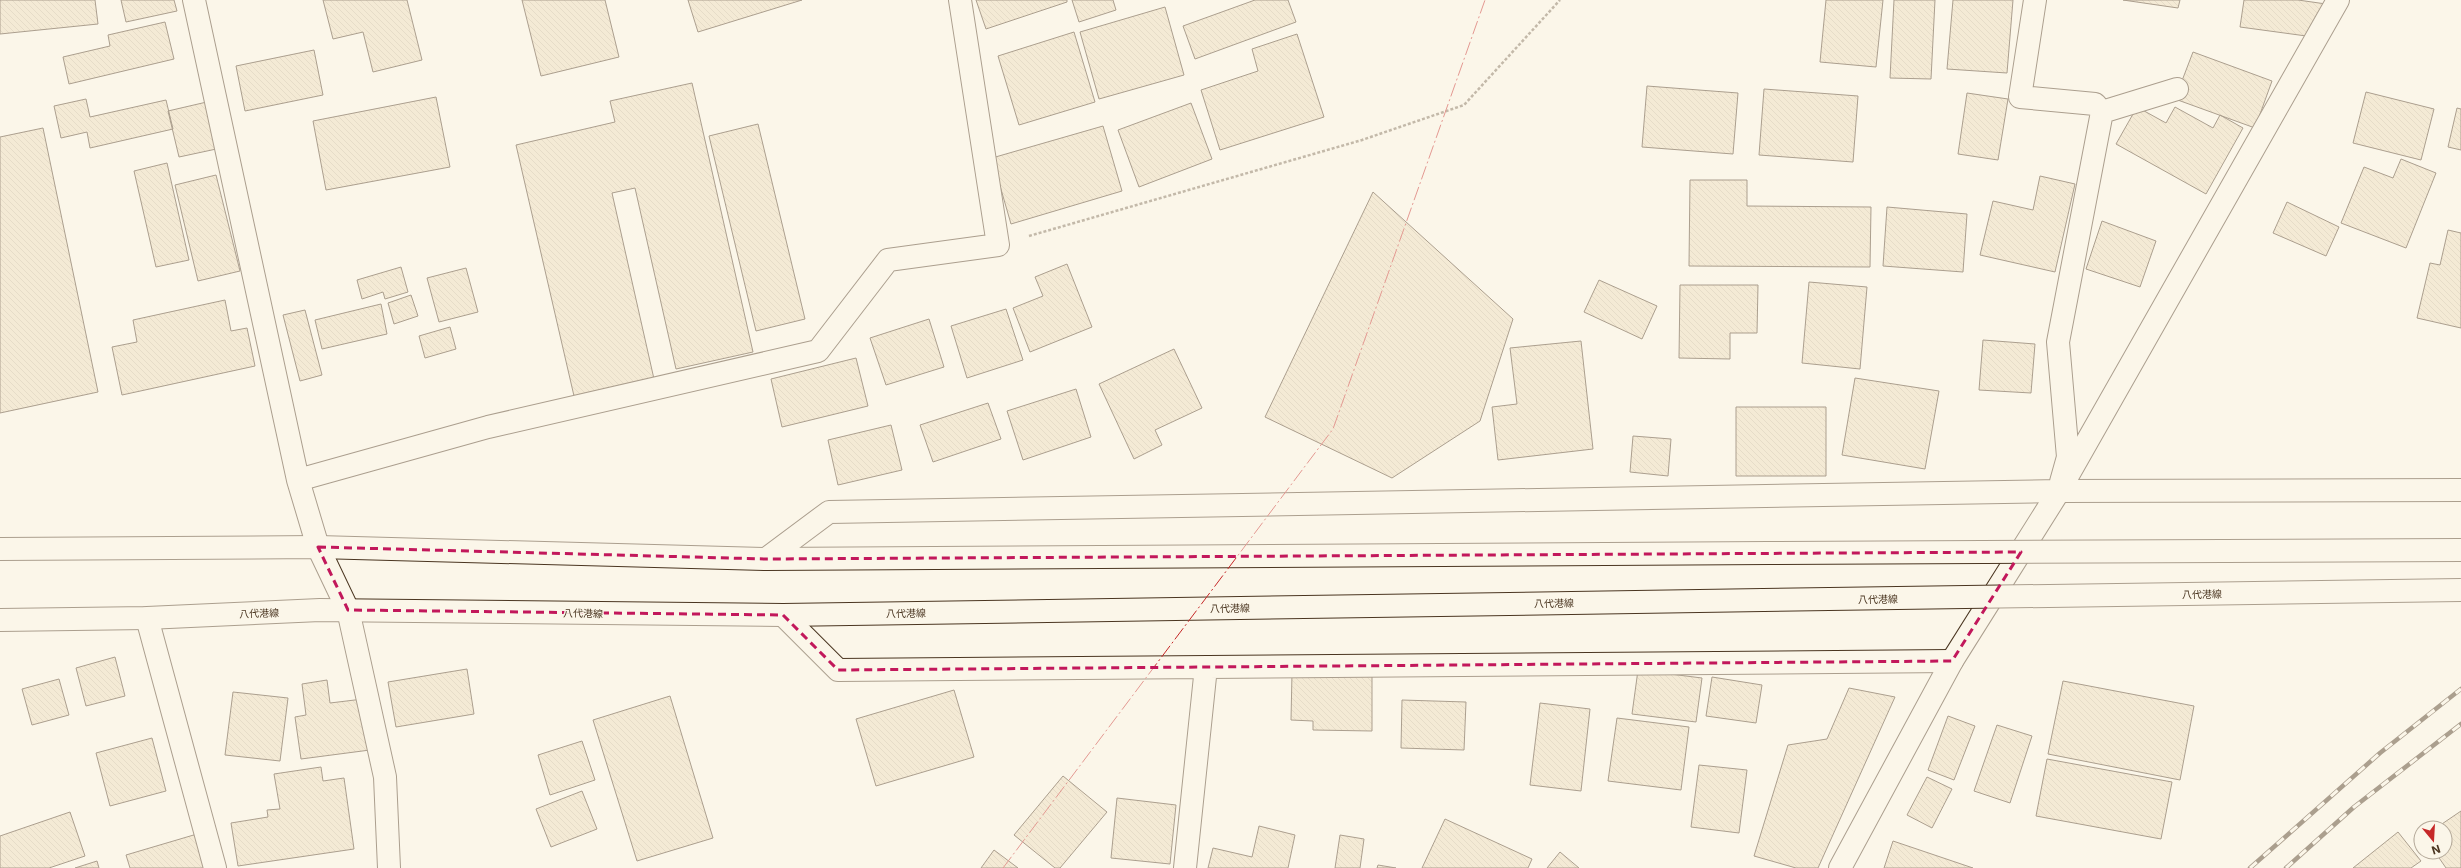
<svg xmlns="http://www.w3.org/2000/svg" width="2461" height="868" font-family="Inter,'Noto Sans JP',sans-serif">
<defs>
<pattern id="building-back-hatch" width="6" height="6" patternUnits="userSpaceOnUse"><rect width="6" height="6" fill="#ecdcbc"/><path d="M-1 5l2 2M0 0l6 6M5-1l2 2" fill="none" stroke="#ccbda1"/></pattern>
</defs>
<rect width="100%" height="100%" fill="#fbf6e9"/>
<path fill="url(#building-back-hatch)" stroke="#4a3520" d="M 0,0 L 95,0 L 98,24 L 0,34 Z
M 121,0 L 174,0 L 177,11 L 126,22 Z
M 323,0 L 407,0 L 422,60 L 373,72 L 363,32 L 333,39 Z
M 522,0 L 605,0 L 619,57 L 541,76 Z
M 688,0 L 802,0 L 698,32 Z
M 976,0 L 1067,0 L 1067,2 L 986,29 Z
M 1072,0 L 1113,0 L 1116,10 L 1079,22 Z
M 1255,0 L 1288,0 L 1296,22 L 1195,59 L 1183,26 Z
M 1826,0 L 1883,0 L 1876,67 L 1820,62 Z
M 1894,0 L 1935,0 L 1931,79 L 1890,78 Z
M 1953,0 L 2013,0 L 2007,73 L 1947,69 Z
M 2123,0 L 2180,0 L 2178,8 Z
M 2244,0 L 2298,0 L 2326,4 L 2321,38 L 2240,27 Z
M 1165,7 L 1184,75 L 1099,99 L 1080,32 Z
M 165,22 L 174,59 L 69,84 L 63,57 L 110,46 L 108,35 Z
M 1074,32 L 1095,102 L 1019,125 L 998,56 Z
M 1297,34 L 1324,117 L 1220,150 L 1201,90 L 1258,71 L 1252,49 Z
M 314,50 L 323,95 L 245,111 L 236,66 Z
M 2193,52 L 2272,81 L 2255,128 L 2175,99 Z
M 692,83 L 753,352 L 676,369 L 635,188 L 612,193 L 654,379 L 574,396 L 516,145 L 615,122 L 610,101 Z
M 1647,86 L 1738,93 L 1733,154 L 1642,147 Z
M 1764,89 L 1858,96 L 1853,162 L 1759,155 Z
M 2366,92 L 2434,109 L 2421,160 L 2353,143 Z
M 1967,93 L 2008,99 L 1998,160 L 1958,154 Z
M 436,97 L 450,167 L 326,190 L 313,121 Z
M 86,99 L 90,117 L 166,100 L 173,129 L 90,148 L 87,132 L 61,138 L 54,106 Z
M 211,101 L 221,148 L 179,157 L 168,111 Z
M 1191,103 L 1212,159 L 1139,187 L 1118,130 Z
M 2137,107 L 2166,123 L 2175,107 L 2213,128 L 2220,115 L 2243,128 L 2206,194 L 2116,144 Z
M 2457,108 L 2461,109 L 2461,150 L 2448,147 Z
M 758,124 L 805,319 L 756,331 L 709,136 Z
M 1103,126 L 1122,191 L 1011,224 L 992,158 Z
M 43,128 L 98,392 L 0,413 L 0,137 Z
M 2401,159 L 2436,173 L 2406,248 L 2341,223 L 2364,167 L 2393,178 Z
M 167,163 L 189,260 L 156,267 L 134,171 Z
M 216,175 L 240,271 L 198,281 L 175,185 Z
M 2040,176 L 2075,184 L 2055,272 L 1980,255 L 1993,201 L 2033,210 Z
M 1690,180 L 1747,180 L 1747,206 L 1871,207 L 1870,267 L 1689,266 Z
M 1373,192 L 1513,319 L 1480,421 L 1392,478 L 1265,417 Z
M 2287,202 L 2339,227 L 2326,256 L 2273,233 Z
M 1887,207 L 1967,214 L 1963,272 L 1883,266 Z
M 2102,221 L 2156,241 L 2140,287 L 2086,269 Z
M 2448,230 L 2461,233 L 2461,328 L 2417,318 L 2430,263 L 2440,265 Z
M 1067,264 L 1092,327 L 1030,352 L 1013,308 L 1043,296 L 1035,277 Z
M 401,267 L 408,292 L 385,299 L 383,292 L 362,299 L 357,280 Z
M 466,268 L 478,312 L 439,322 L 427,278 Z
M 1599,280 L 1657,306 L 1642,339 L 1584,312 Z
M 1809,282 L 1867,287 L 1860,369 L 1802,363 Z
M 1680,285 L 1758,285 L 1757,333 L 1730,333 L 1730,359 L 1679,358 Z
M 411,295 L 418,316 L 394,324 L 388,303 Z
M 225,300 L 231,331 L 247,328 L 255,366 L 122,395 L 112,347 L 137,342 L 133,320 Z
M 381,304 L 387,334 L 322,349 L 315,320 Z
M 1006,309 L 1023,360 L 967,378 L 951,326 Z
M 305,310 L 322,375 L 300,381 L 283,315 Z
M 929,319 L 944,367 L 886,385 L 870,338 Z
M 450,327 L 456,349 L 425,358 L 419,336 Z
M 1983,340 L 2035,344 L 2031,393 L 1979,390 Z
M 1581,341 L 1593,449 L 1498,460 L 1492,407 L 1517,404 L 1510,348 Z
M 1174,349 L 1202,408 L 1155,430 L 1162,445 L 1134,459 L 1099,384 Z
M 856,358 L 868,406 L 782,427 L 771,379 Z
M 1855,378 L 1939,391 L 1925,469 L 1842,455 Z
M 1076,389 L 1091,437 L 1023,460 L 1007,411 Z
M 988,403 L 1001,439 L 933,462 L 920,425 Z
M 1736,407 L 1826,407 L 1826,476 L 1736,476 Z
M 891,425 L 902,470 L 838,485 L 828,440 Z
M 1633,436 L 1671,439 L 1668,476 L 1630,472 Z
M 115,657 L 125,696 L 86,706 L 76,668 Z
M 467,669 L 474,714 L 396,727 L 388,682 Z
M 1638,670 L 1702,678 L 1696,722 L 1632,714 Z
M 1292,673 L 1372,674 L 1372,731 L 1313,730 L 1313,721 L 1291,720 Z
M 1712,677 L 1762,685 L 1756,723 L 1706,716 Z
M 59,679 L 69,715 L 32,725 L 22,689 Z
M 327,680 L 330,703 L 363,699 L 370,750 L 301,759 L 295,717 L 306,715 L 302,684 Z
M 2063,681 L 2194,706 L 2180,780 L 2048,754 Z
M 1849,688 L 1895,697 L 1818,868 L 1796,868 L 1754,856 L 1788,745 L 1827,739 Z
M 954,690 L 974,757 L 876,786 L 856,719 Z
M 233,692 L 288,698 L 280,761 L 225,755 Z
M 670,696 L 713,838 L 637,861 L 593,720 Z
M 1402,700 L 1466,702 L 1464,750 L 1401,748 Z
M 1540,703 L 1590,709 L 1581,791 L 1530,785 Z
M 1948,716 L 1975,726 L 1954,780 L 1928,770 Z
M 1617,718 L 1689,727 L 1681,790 L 1608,781 Z
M 1997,725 L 2032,736 L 2010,803 L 1974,791 Z
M 152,738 L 166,791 L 110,806 L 96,753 Z
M 582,741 L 595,780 L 550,795 L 538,755 Z
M 2047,759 L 2172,782 L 2161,839 L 2036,816 Z
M 1699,765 L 1747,770 L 1739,833 L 1691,827 Z
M 321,767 L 323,781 L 344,778 L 354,849 L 238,866 L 231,823 L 268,817 L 267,810 L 280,809 L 274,774 Z
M 1063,776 L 1107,812 L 1060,868 L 1055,868 L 1014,835 Z
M 1927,777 L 1952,789 L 1932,828 L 1907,815 Z
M 582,791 L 597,829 L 551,847 L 536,809 Z
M 1117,798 L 1176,805 L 1170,864 L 1111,858 Z
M 2461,811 L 2461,868 L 2446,868 L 2435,852 L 2445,852 L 2445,828 L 2436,828 Z
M 70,812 L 85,856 L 49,868 L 0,868 L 0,836 Z
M 1445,819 L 1532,859 L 1528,868 L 1422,868 Z
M 1259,826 L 1295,835 L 1288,868 L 1208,868 L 1213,848 L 1252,857 Z
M 2398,832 L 2421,861 L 2411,868 L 2353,868 Z
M 197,834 L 207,868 L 130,868 L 126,855 Z
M 1340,835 L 1364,839 L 1360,868 L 1335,868 Z
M 1893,841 L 1973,868 L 1884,868 Z
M 994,850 L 1018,868 L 981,868 Z
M 1560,852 L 1579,868 L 1547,868 Z
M 97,861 L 99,868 L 75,868 Z
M 1378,865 L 1396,868 L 1377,868 Z"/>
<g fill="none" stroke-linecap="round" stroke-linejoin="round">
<g stroke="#4a3520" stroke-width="24">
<path id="minor" d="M 194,0 L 298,480 L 318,547 L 348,610 L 385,777 L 389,868
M 2035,0 L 2020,97 L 2095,104 L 2102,112 L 2058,342 L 2068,457 L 2061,482
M 2102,112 L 2177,89
M 298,480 L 488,427 L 818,351 L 888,260 L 998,245 L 960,0
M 766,559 L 829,512 L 2059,491 L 2461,490
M 783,615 L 838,670 L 1952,661
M 147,618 L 215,868
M 1185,868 L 1206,667"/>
</g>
<g stroke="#4a3520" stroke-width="24">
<path id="tertiary" d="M 1840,868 L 1952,661 L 2059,491 L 2338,0"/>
</g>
<g stroke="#4a3520" stroke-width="24">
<path id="secondary" d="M 0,549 L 318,547 L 766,559 L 1769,553
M 0,620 L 147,618 L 320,610 L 783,615 L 1763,600"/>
</g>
<path stroke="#7f6f5c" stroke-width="2.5" stroke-dasharray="3 2" stroke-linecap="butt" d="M 1029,236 L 1362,140 L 1464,105 L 1560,0"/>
<use href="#minor" stroke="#fbf6e9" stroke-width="22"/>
<use href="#tertiary" stroke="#fbf6e9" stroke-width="22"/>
<use href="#secondary" stroke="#fbf6e9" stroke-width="22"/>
<g stroke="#4a3520" stroke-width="4.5">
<path id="rail" d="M 2250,868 L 2380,753 L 2461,689
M 2286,868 L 2354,807 L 2461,724"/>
</g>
<use href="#rail" stroke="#fbf6e9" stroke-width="3" stroke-dasharray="9" stroke-linecap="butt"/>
<g stroke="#4a3520" stroke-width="24" stroke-linecap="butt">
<path id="secondary-bridge" d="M 1769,553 L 2461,550
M 1763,600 L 2461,590"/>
</g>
<use href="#secondary-bridge" stroke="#fbf6e9" stroke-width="22"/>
<path stroke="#c62828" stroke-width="1" stroke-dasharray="14 3 2 3" stroke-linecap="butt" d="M 1003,868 L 1333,429 L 1485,0"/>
</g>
<path d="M0 0H2461V868H0ZM 318,547 L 766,559 L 2021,552 L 1952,661 L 838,670 L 783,615 L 348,610 Z" fill="#fbf6e9" fill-opacity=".55" fill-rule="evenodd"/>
<path fill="none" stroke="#c2185b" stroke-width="3" stroke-dasharray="8 5" stroke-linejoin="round" d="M 318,547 L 766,559 L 2021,552 L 1952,661 L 838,670 L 783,615 L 348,610 Z"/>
<g text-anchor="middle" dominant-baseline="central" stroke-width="3" stroke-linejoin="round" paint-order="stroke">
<g font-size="10" fill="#4a3520" stroke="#fbf6e9">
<text transform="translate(2202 594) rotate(-1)">八代港線</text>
<text transform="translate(1878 599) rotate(-1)">八代港線</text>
<text transform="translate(1554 603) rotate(-1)">八代港線</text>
<text transform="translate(1230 608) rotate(-1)">八代港線</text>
<text transform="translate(259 613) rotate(-2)">八代港線</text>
<text transform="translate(583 613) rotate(1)">八代港線</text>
<text transform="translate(906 613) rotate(-1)">八代港線</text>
</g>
</g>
<g transform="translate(2433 840) rotate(162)"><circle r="19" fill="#fbf6e9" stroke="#b4a999"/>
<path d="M0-3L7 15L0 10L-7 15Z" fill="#c62828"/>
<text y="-6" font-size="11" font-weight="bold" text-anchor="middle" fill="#4a3520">N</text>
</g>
</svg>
